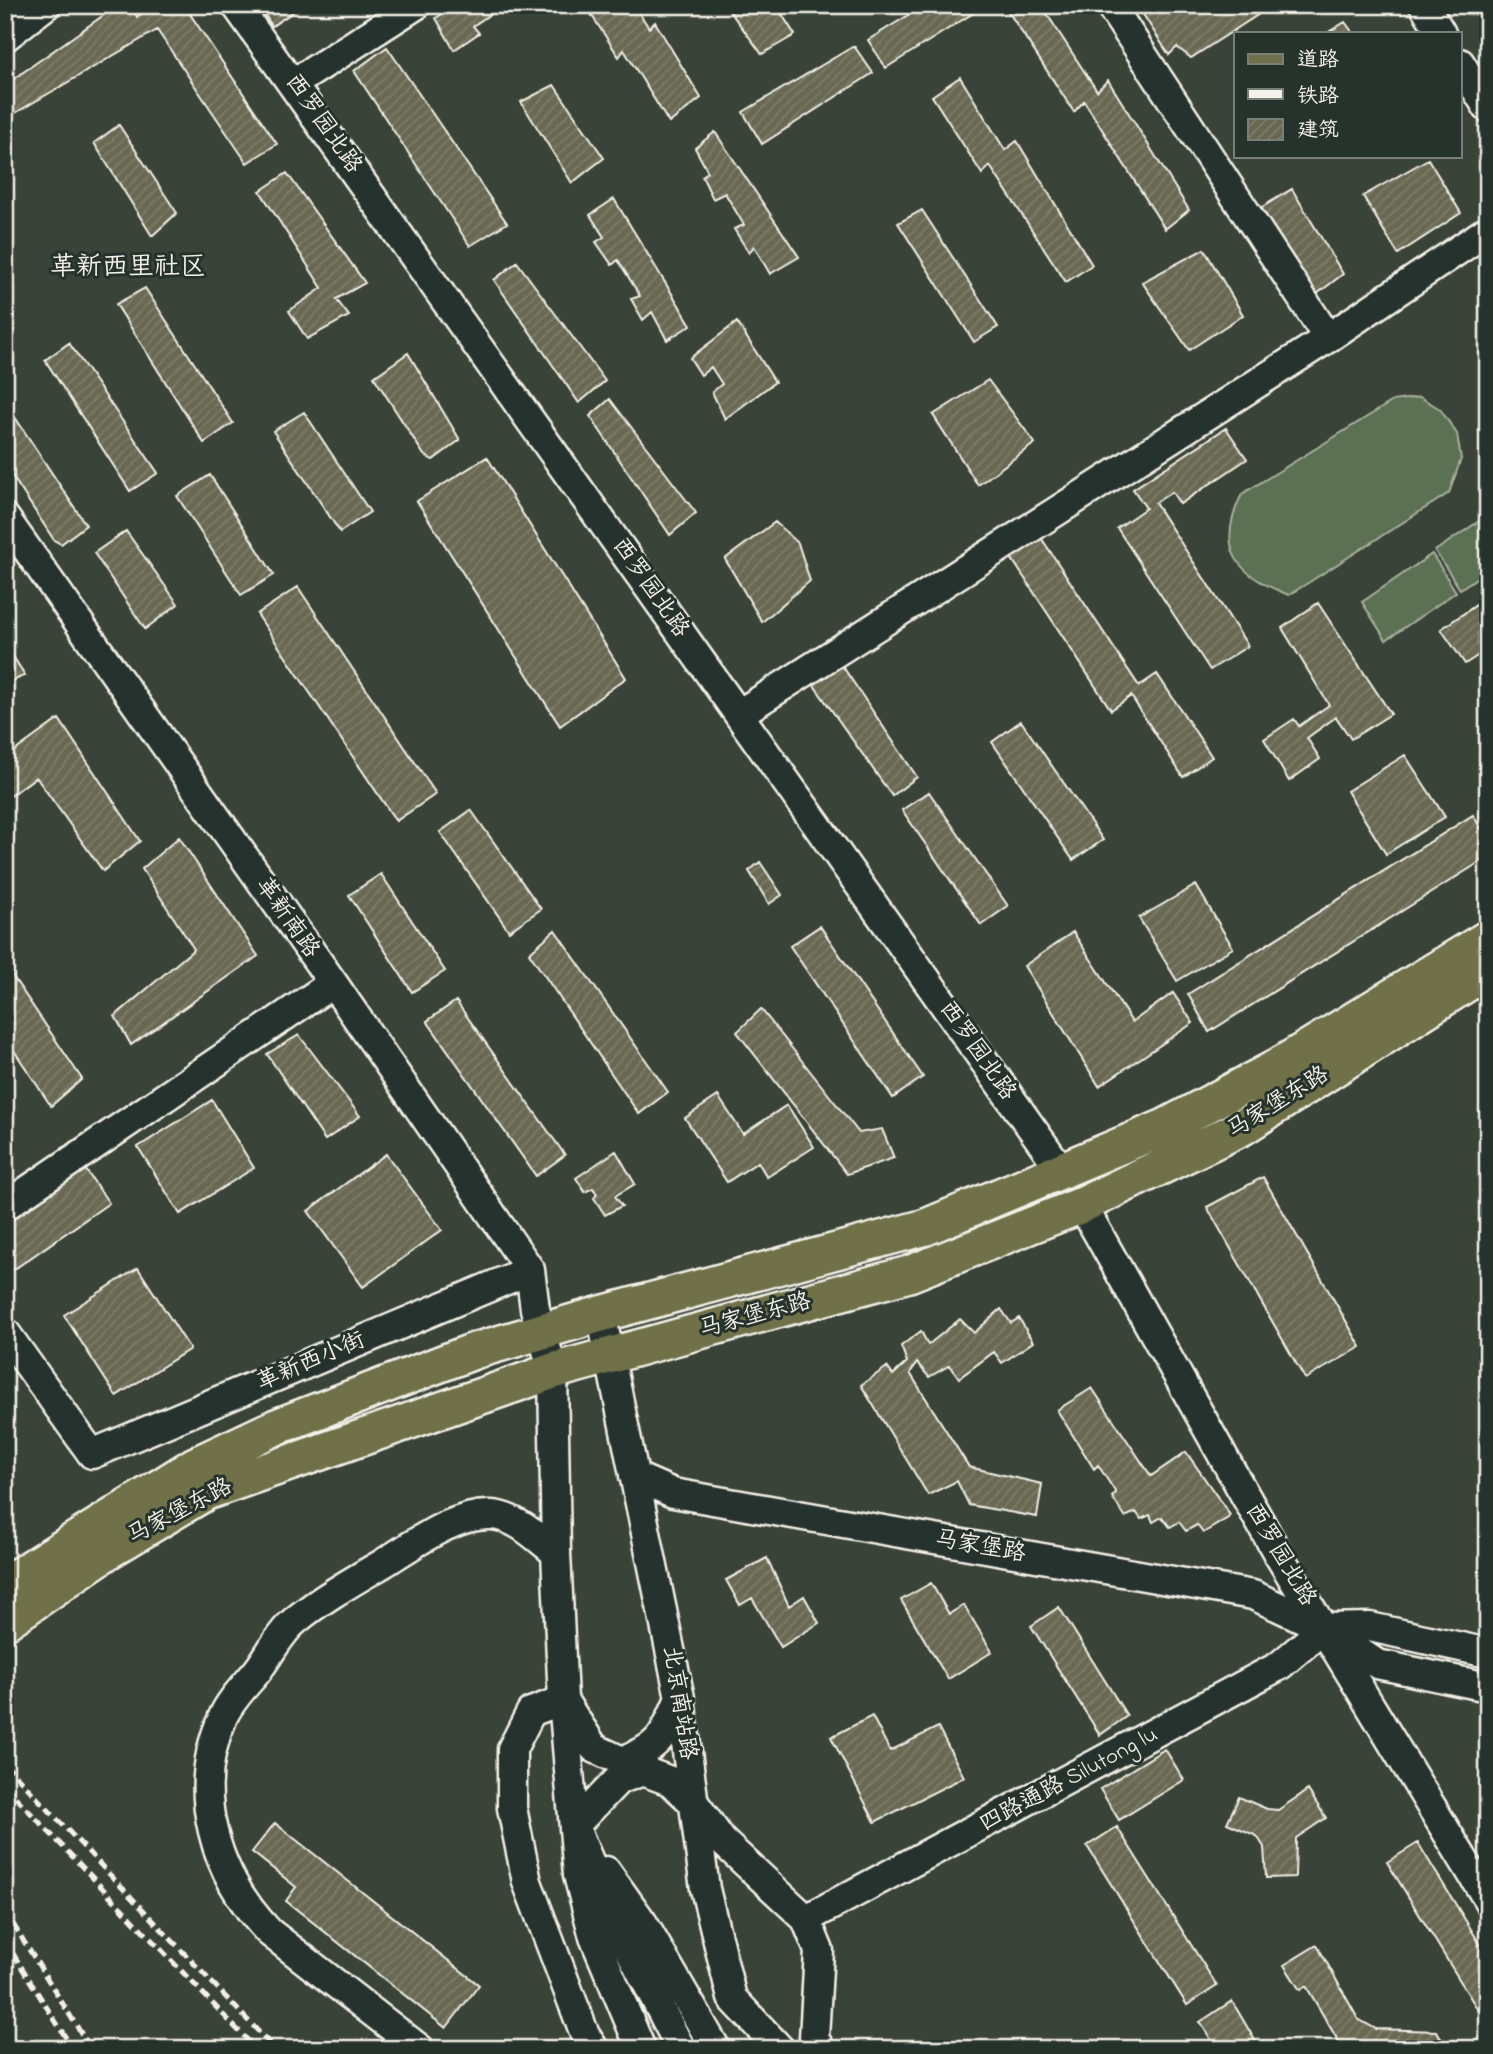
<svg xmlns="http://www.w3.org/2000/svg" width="1493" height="2054" font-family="'Indie Flower','LXGW WenKai TC',sans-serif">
<defs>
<pattern id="building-hatch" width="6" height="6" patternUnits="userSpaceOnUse" patternTransform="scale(1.75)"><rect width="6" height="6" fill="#676752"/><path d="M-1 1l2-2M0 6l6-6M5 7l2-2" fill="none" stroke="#7d7d6b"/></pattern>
</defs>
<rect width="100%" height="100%" fill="#3a4338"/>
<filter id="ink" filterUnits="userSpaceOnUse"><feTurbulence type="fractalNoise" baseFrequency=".0143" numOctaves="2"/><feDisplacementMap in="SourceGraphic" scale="14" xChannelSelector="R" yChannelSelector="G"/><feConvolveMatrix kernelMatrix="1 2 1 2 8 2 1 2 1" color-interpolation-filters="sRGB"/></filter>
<g filter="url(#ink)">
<path fill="#5b6f53" stroke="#a8b09e" stroke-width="2" d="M 1420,397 L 1440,409 L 1457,434 L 1461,459 L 1449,493 L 1289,595 C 1236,575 1215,549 1242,494 L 1393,401 Z
M 1488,515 L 1488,570 L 1460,589 L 1435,551 Z
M 1432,554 L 1456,592 L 1386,640 L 1362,602 Z"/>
<path fill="url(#building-hatch)" stroke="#f4f1e8" stroke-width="2" d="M 118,5 L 131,5 L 137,17 L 151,5 L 184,5 L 277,144 L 247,163 L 157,30 L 5,119 L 5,85 Z
M 258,5 L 289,5 L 293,12 L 272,26 Z
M 455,5 L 503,5 L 473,26 L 479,33 L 454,50 L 436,18 Z
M 585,5 L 634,5 L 649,28 L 655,22 L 701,98 L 669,123 L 624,50 L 619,57 Z
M 725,5 L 776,5 L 795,35 L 762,54 Z
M 925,5 L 986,5 L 886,68 L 868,40 Z
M 1004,5 L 1041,5 L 1097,91 L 1108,80 L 1189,210 L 1165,229 L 1084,101 L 1074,112 Z
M 1137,5 L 1273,5 L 1191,58 L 1177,47 L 1169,55 Z
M 1345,22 L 1353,33 L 1327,33 Z
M 854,46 L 873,73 L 762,144 L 743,112 Z
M 387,47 L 507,223 L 470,246 L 354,71 Z
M 960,77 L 1005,150 L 1017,141 L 1092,265 L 1066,282 L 990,166 L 982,174 L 932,96 Z
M 554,85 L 604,158 L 572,183 L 521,102 Z
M 119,125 L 177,213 L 152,236 L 94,143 Z
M 715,132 L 799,257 L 770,274 L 754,246 L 749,253 L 734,229 L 744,225 L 725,193 L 713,199 L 702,176 L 708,172 L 695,148 Z
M 1428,159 L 1461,213 L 1398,254 L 1363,196 Z
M 287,173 L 365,283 L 336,299 L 349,316 L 307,339 L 289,311 L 322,288 L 260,191 Z
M 1292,189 L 1343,274 L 1309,300 L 1254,212 Z
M 614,199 L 691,325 L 667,340 L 652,312 L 643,320 L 631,299 L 640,296 L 618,260 L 612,265 L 596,242 L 604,237 L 590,215 Z
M 922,210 L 998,327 L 974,342 L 898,223 Z
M 1204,249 L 1243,315 L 1189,350 L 1142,282 Z
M 517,262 L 605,381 L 579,403 L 494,280 Z
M 145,288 L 233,423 L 204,443 L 116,304 Z
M 737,322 L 775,382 L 725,419 L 712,392 L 722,384 L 711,367 L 701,375 L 690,358 Z
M 69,343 L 158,473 L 130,491 L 45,360 Z
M 408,353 L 460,440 L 433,460 L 424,455 L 374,377 Z
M 988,380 L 1035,443 L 978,485 L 933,415 Z
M 610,399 L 696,513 L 670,535 L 590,416 Z
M 5,402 L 86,525 L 61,544 L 54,540 L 5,465 Z
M 304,412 L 370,512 L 340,532 L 273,431 Z
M 1226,428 L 1247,459 L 1180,504 L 1172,492 L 1155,503 L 1248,646 L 1210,670 L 1117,528 L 1146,508 L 1133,489 Z
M 487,457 L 626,678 L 560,726 L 417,501 Z
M 210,475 L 274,575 L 241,595 L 177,496 Z
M 775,522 L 798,543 L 810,581 L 762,622 L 725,559 Z
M 126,531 L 178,604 L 145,629 L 94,553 Z
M 1038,533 L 1139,686 L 1157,674 L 1212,757 L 1183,777 L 1131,696 L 1111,710 L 1008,553 Z
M 298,587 L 436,794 L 396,821 L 257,614 Z
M 1488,597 L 1488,649 L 1465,664 L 1441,629 Z
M 1318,603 L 1391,714 L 1351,739 L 1336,717 L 1307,738 L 1320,759 L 1289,781 L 1264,739 L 1294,719 L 1299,726 L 1329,705 L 1282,628 Z
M 5,644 L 25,675 L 5,685 Z
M 839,661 L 917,777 L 892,796 L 811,681 Z
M 59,719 L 140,841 L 103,871 L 36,777 L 5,800 L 5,758 Z
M 1021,721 L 1103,840 L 1073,860 L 992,742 Z
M 1405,755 L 1445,817 L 1386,854 L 1347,791 Z
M 929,792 L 1008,906 L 981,925 L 902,810 Z
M 471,810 L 541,909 L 509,931 L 440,832 Z
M 1473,815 L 1488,840 L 1488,857 L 1209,1032 L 1188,994 Z
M 179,837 L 258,956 L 131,1045 L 115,1016 L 194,949 L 142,869 Z
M 760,862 L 782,895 L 769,904 L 749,871 Z
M 381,874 L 445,971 L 412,992 L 349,895 Z
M 1196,885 L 1233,948 L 1177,981 L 1139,918 Z
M 820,926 L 923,1077 L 893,1098 L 790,946 Z
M 555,930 L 668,1092 L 639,1114 L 529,953 Z
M 1073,932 L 1132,1022 L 1173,993 L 1193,1023 L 1099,1086 L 1024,966 Z
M 5,965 L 82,1079 L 51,1106 L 5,1037 Z
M 456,1001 L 565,1155 L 536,1176 L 427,1021 Z
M 761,1009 L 859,1133 L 882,1129 L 894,1158 L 847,1174 L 737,1032 Z
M 299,1035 L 360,1116 L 325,1140 L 267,1054 Z
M 718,1096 L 743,1134 L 787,1105 L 814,1147 L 767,1177 L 758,1162 L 727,1182 L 685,1118 Z
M 212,1100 L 254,1168 L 180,1214 L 138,1147 Z
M 616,1151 L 635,1184 L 615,1196 L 622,1206 L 605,1215 L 594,1198 L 597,1194 L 593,1188 L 585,1192 L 576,1178 Z
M 386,1154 L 442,1230 L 363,1287 L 308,1211 Z
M 85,1169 L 109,1203 L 13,1270 L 5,1259 L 5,1225 Z
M 1263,1177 L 1361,1347 L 1305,1379 L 1207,1207 Z
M 138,1268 L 190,1349 L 116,1396 L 64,1315 Z
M 1001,1309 L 1011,1323 L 1019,1318 L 1033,1342 L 1002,1363 L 994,1352 L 959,1378 L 950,1365 L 929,1377 L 917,1363 L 910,1373 L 969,1467 L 1042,1484 L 1037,1517 L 969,1505 L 957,1481 L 928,1495 L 861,1385 L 887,1367 L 893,1375 L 907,1362 L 901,1346 L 921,1331 L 928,1345 L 960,1319 L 974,1333 Z
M 1092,1388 L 1151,1476 L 1186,1452 L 1230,1515 L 1228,1518 L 1203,1533 L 1197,1525 L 1186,1531 L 1179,1522 L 1170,1527 L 1162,1517 L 1153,1522 L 1150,1515 L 1141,1519 L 1136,1512 L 1125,1517 L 1112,1497 L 1116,1493 L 1098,1465 L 1094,1469 L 1057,1410 Z
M 767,1558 L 789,1606 L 804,1596 L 819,1623 L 781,1647 L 752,1598 L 740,1605 L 726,1580 Z
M 931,1583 L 949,1614 L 964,1605 L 992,1652 L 948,1679 L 901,1600 Z
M 1059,1607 L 1127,1716 L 1100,1735 L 1031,1626 Z
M 872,1716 L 890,1751 L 938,1727 L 964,1777 L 875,1822 L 831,1737 Z
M 1165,1749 L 1184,1780 L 1119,1820 L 1100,1789 Z
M 1308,1790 L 1326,1818 L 1296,1838 L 1295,1877 L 1266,1878 L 1264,1847 L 1257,1836 L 1227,1823 L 1239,1797 L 1267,1809 L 1278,1810 Z
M 275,1823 L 479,1985 L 446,2028 L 286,1901 L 296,1887 L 252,1852 Z
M 1117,1827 L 1217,1986 L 1187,2005 L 1087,1846 Z
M 1418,1843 L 1488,1957 L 1488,2004 L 1478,2010 L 1387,1862 Z
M 1317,1945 L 1358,2019 L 1376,2029 L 1437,2031 L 1447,2049 L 1343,2049 L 1306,1986 L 1300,1990 L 1284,1965 Z
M 1232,2001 L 1260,2049 L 1217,2049 L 1200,2022 Z"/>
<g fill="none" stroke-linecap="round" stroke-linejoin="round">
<g stroke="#f4f1e8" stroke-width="33">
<path id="minor" d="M 236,5 L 1062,1171
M 1110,5 L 1328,338
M 1424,5 L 1441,33
M 5,37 L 46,5
M 1460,63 L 1488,108
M 294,83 L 416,5
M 5,518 L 333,983 L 530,1270 L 535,1309 L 553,1371 L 556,1553 L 563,1700 L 578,1875 L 594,1937 L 641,2049
M 739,714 L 1328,338 L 1488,230
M 1082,1205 L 1278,1554 L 1488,1900
M 5,1206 L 333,983
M 601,1314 L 680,1698 L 705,1889 L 732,1998 L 780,2049
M 5,1332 L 92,1454 L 530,1270
M 634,1476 L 673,1493 L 1253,1595 L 1324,1628 L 1377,1664 L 1488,1687
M 1324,1628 L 1370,1627 L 1488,1653
M 606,1871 L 643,1923 L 716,2049
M 806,1919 L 1279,1666 L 1324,1628
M 420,2049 L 269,1932 C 215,1875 189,1792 223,1717 C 230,1700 247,1684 258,1670 C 270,1654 281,1631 297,1619 C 323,1598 353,1581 382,1564 C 413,1545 454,1513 492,1515 C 517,1517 537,1538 556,1553
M 594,2049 L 585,2035 L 527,1882 L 512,1808 L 512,1749 L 531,1712 L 563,1700 L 594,1748 L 622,1761 C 662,1746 664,1735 680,1698
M 681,2049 L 614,1919 L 574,1826 L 618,1780 L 643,1771 L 670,1781 L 695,1804 L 722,1841 L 806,1919 L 819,1951 L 814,2038 L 820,2049"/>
</g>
<g stroke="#f4f1e8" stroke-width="40">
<path id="major" d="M 5,1584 L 195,1465 L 276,1427 L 474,1351 L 601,1314 L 926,1227 L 1165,1127 L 1272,1070 L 1488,938
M 5,1622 L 108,1551 L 206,1492 L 553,1371 L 909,1274 L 1082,1205 L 1243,1127 L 1488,970"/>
</g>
<use href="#minor" stroke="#26332d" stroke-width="28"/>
<use href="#major" stroke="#6f704a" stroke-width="35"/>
<path stroke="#f4f1e8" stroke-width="5" stroke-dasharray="10 5" stroke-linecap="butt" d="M 5,1764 L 275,2049
M 5,1786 L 256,2049
M 5,1911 L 91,2049
M 5,1941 L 73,2049
M 5,2034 L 12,2049"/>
</g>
</g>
<g text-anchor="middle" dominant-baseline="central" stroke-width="6" stroke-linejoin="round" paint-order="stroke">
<g font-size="23" fill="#f4f1e8" stroke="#26332d">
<text transform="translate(323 124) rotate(55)">西罗园北路</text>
<text transform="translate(650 588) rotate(55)">西罗园北路</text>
<text transform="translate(287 918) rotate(55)">革新南路</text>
<text transform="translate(977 1051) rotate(55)">西罗园北路</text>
<text transform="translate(1278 1103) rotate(-32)">马家堡东路</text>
<text transform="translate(755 1316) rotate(-15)">马家堡东路</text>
<text transform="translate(311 1362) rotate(-23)">革新西小街</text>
<text transform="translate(180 1512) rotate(-28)">马家堡东路</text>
<text transform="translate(980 1547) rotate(10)">马家堡路</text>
<text transform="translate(1280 1555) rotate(59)">西罗园北路</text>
<text transform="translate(679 1703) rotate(81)">北京南站路</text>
<text transform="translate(1069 1780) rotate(-28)">四路通路 Silutong lu</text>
</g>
<g font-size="26" fill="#f4f1e8" stroke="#26332d">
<text x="128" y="268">革新西里社区</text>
</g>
</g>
<rect width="1493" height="2054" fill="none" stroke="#26332d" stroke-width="28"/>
<rect x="14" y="14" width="1465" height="2026" fill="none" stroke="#f4f1e8" stroke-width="2.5" filter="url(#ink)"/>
<rect x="1234" y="32" width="228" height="126" fill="#26332d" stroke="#787f78" stroke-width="2"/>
<rect x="1248" y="54" width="35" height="10" fill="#6f704a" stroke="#787f78" stroke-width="2"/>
<text x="1297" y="66" font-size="21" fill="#f4f1e8">道路</text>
<rect x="1248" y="89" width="35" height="10" fill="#f4f1e8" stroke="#787f78" stroke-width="2"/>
<text x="1297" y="102" font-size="21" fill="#f4f1e8">铁路</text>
<rect x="1248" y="119" width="35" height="21" fill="url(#building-hatch)" stroke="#787f78" stroke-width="2"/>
<text x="1297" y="136" font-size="21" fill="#f4f1e8">建筑</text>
</svg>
